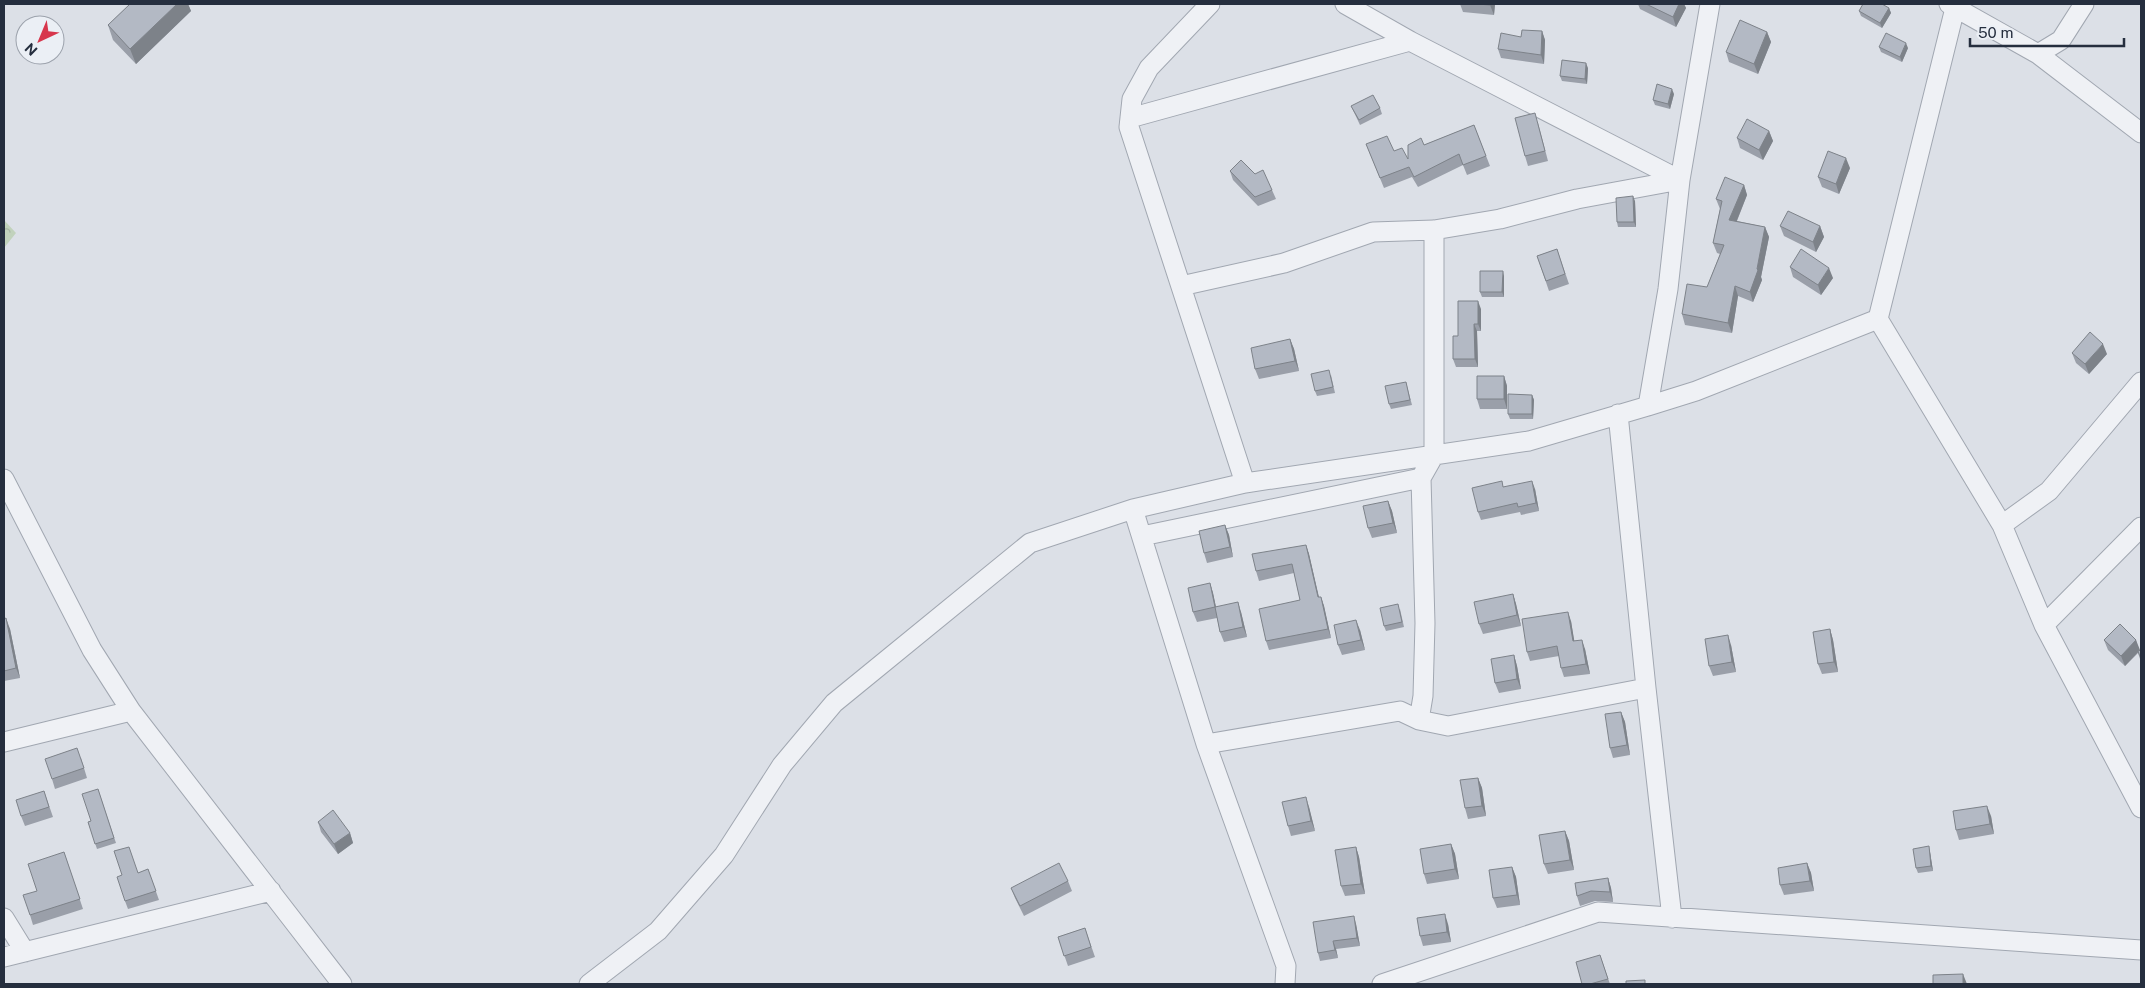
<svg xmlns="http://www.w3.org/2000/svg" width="2145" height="988" font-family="'Public Sans',sans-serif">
<defs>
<pattern id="forest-crowns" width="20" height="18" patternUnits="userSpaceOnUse" patternTransform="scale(1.25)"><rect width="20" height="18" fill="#c1d2bc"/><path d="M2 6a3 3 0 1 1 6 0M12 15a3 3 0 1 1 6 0" fill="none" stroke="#a6b5a3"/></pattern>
</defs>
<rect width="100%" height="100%" fill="#dce0e7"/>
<path fill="url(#forest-crowns)" d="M 4,220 L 16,233 L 4,248 Z"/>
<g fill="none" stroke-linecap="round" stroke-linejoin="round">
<g stroke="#a1a7b1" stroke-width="21">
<path id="street" d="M 1210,4 L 1149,68 L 1132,99 L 1129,127 L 1245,483
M 1345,4 L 1410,41 L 1680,180
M 1949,4 L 2038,54 L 2141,133
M 1955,8 L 1878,319 L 2002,525 L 2044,625 L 2141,808
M 2038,54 L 2061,40 L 2084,4
M 1130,118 L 1410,41
M 1181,286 L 1284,263 L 1373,232 L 1434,230 L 1500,219 L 1577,199 L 1680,180
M 1648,406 L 1696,391 L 1878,319
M 1618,414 L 1646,688 L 1672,918
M 4,479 L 92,650 L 131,711 L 342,984
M 1133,509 L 1206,744 L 1286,966 L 1285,984
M 2002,525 L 2049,491 L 2141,382
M 1142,536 L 1421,478
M 2044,625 L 2141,527
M 1419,720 L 1423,696 L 1425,623 L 1421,478 L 1434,455 L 1434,230
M 4,742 L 131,711
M 1206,744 L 1400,711 L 1419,720 L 1448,726 L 1646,688
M 4,918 L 25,952
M 4,957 L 271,891
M 589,984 L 658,931 L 724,855 L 782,765 L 834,703 L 1030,543 L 1133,509 L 1245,483 L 1529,441 L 1648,406 L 1668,289 L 1680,180 L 1710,4
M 1382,984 L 1598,912 L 2141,950"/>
</g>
<use href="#street" stroke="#eff1f5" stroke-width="19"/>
</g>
<path fill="#9a9fa9" d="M 130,4 L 188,4 L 191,11 L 136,64 L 113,40 L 108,25 Z
M 1460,4 L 1495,4 L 1494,15 L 1463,12 Z
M 1638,4 L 1684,4 L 1686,8 L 1676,27 L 1640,9 Z
M 1889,8 L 1891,13 L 1882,28 L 1861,16 L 1859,11 Z
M 1542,31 L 1545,40 L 1544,64 L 1501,58 L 1498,49 L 1521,37 Z
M 1767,32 L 1771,42 L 1758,74 L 1729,62 L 1726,52 Z
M 1879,47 L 1908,48 L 1902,62 L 1881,52 Z
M 1588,68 L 1587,84 L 1562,81 L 1560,76 Z
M 1674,94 L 1670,109 L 1655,105 L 1653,100 Z
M 1351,106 L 1380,108 L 1382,114 L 1360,125 Z
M 1538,123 L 1548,161 L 1528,166 L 1525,156 Z
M 1474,125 L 1490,166 L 1467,175 L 1463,165 L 1418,187 L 1412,177 L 1384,188 L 1366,144 L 1394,151 L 1408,159 L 1424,145 Z
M 1769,131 L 1773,141 L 1763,160 L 1740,148 L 1737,138 Z
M 1850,168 L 1839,194 L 1822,187 L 1818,177 Z
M 1230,171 L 1255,174 L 1272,190 L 1276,199 L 1258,206 L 1233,180 Z
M 1744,185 L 1747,195 L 1737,221 L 1765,227 L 1769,237 L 1761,277 L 1762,280 L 1753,302 L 1738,296 L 1732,333 L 1685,325 L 1682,314 L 1707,287 L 1720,254 L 1717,253 L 1713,243 L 1720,209 L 1716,199 Z
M 1635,201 L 1636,227 L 1618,227 L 1617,222 Z
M 1780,226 L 1820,226 L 1824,237 L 1816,252 L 1784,236 Z
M 1557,249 L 1569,284 L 1549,291 L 1537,256 Z
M 1790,267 L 1833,278 L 1821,295 L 1793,277 Z
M 1504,276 L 1504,297 L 1482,297 L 1480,292 Z
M 1481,309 L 1481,331 L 1477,331 L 1478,367 L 1456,367 L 1453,359 L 1458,336 Z
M 1290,339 L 1294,349 L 1299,371 L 1259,379 L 1255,369 Z
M 2072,353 L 2107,354 L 2089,374 L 2076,363 Z
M 1331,375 L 1335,393 L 1317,396 L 1315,391 Z
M 1504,376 L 1507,386 L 1507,409 L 1480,409 L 1477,399 Z
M 1406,382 L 1412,405 L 1391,409 L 1389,404 Z
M 1532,395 L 1534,400 L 1533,419 L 1510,419 L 1508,414 Z
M 1504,487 L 1535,489 L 1539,511 L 1521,515 L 1520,512 L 1481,520 L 1478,512 Z
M 1388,501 L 1392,511 L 1397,533 L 1372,538 L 1368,528 Z
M 1225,525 L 1229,535 L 1233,557 L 1207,563 L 1204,553 Z
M 1306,545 L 1309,554 L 1319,597 L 1321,597 L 1324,606 L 1331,638 L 1269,650 L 1266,641 L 1300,600 L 1294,573 L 1259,581 L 1256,571 Z
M 1210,583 L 1213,593 L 1216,607 L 1241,612 L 1247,637 L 1224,642 L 1220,632 L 1217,618 L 1197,622 L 1193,612 Z
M 1513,594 L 1516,604 L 1521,626 L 1483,634 L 1479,624 Z
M 1400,609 L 1404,627 L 1386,631 L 1384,626 Z
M 4,619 L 10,629 L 20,678 L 4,681 Z
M 1571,621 L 1574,641 L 1585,649 L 1590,674 L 1564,677 L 1561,668 L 1559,656 L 1530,661 L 1527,652 Z
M 1830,629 L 1833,640 L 1838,672 L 1822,674 L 1818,664 Z
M 1360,630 L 1365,650 L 1342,655 L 1338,645 Z
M 2104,640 L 2136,640 L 2141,662 L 2138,653 L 2125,666 L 2108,650 Z
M 1731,645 L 1736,672 L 1713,676 L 1709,666 Z
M 1514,655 L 1517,666 L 1521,689 L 1499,693 L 1495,683 Z
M 1621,712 L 1625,722 L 1630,755 L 1613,758 L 1610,748 Z
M 81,758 L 87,778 L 55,789 L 52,779 Z
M 1478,778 L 1482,788 L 1486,816 L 1468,819 L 1465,808 Z
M 98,789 L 116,843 L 97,849 L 88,822 L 91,821 Z
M 44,791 L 53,817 L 25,826 L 21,816 Z
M 1309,807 L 1315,831 L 1291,836 L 1288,826 Z
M 1991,816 L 1994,834 L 1959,840 L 1956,830 Z
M 318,822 L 350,833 L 353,843 L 338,854 L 321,832 Z
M 1565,831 L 1569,841 L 1574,870 L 1548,874 L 1544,864 Z
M 1451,844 L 1455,854 L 1459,879 L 1427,884 L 1424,874 Z
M 1356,847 L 1359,857 L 1365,894 L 1345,896 L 1341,886 Z
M 64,852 L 83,909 L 33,925 L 30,915 L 37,891 Z
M 1930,852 L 1933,871 L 1918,873 L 1916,868 Z
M 1807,863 L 1811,873 L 1814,891 L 1784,895 L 1780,885 Z
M 1512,867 L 1516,877 L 1520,905 L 1497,908 L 1493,898 Z
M 148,869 L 159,900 L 128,909 L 125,901 L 138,873 Z
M 1608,878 L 1611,888 L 1613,902 L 1595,901 L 1580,906 L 1577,896 Z
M 1068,881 L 1072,891 L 1024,916 L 1015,898 L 1011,888 Z
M 1356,924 L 1360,946 L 1336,949 L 1338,958 L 1320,961 L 1318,953 Z
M 1448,924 L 1451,942 L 1423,946 L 1420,936 Z
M 1085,928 L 1095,957 L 1068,966 L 1058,937 Z
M 1600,955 L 1610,984 L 1582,984 Z"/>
<path fill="#7d8289" d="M 177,4 L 188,4 L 191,11 L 136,64 L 130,49 Z
M 1490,4 L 1495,4 L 1494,15 L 1490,5 Z
M 1679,4 L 1684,4 L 1686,8 L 1676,27 L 1673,17 Z
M 1889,8 L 1891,13 L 1882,28 L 1880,23 Z
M 1542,31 L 1545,40 L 1544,64 L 1541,55 Z
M 1767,32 L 1771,42 L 1758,74 L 1754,64 Z
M 1906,43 L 1908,48 L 1902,62 L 1900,57 Z
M 1586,63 L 1588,68 L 1587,84 L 1585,79 Z
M 1672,89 L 1674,94 L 1670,109 L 1668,104 Z
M 1769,131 L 1773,141 L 1763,160 L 1759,150 Z
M 1846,158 L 1850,168 L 1839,194 L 1836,184 Z
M 1744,185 L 1747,195 L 1733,230 L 1729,220 Z
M 1633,196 L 1635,201 L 1636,227 L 1634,222 Z
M 1820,226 L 1824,237 L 1816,252 L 1813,242 Z
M 1765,227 L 1769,237 L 1761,277 L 1762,280 L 1753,302 L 1750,292 L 1757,269 Z
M 1829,268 L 1833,278 L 1821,295 L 1818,285 Z
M 1503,271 L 1504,276 L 1504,297 L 1502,292 Z
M 1735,286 L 1738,296 L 1732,333 L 1728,323 Z
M 1478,301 L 1481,309 L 1481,331 L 1478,324 Z
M 1474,324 L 1477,331 L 1478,367 L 1475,359 Z
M 1290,339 L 1294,349 L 1299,371 L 1295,361 Z
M 2103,344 L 2107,354 L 2089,374 L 2085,364 Z
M 1504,376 L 1507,386 L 1507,409 L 1504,399 Z
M 1532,395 L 1534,400 L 1533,419 L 1532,414 Z
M 1532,481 L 1535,489 L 1539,511 L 1536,503 Z
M 1388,501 L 1392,511 L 1397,533 L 1393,523 Z
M 1225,525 L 1229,535 L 1233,557 L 1230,547 Z
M 1306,545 L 1309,554 L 1321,607 L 1318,597 Z
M 1210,583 L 1213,593 L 1218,617 L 1215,607 Z
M 1513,594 L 1516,604 L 1521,626 L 1517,615 Z
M 1321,597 L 1324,606 L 1331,638 L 1328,629 Z
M 1238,602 L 1241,612 L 1247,637 L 1243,627 Z
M 1568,612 L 1571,621 L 1576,651 L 1573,641 Z
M 6,618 L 10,629 L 20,678 L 16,668 Z
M 1356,620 L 1360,630 L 1365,650 L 1361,640 Z
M 1830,629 L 1833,640 L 1838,672 L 1834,662 Z
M 1728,635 L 1731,645 L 1736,672 L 1732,662 Z
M 1582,640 L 1585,649 L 1590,674 L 1586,664 Z
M 2136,640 L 2140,650 L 2125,666 L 2121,656 Z
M 1514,655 L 1517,666 L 1521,689 L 1517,679 Z
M 1621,712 L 1625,722 L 1630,755 L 1627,745 Z
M 1478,778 L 1482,788 L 1486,816 L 1482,806 Z
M 1306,797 L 1309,807 L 1315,831 L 1311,821 Z
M 1987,806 L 1991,816 L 1994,834 L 1990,824 Z
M 1565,831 L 1569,841 L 1574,870 L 1570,860 Z
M 350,833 L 353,843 L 338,854 L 334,844 Z
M 1451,844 L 1455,854 L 1459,879 L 1455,869 Z
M 1929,846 L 1930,852 L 1933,871 L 1931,866 Z
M 1356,847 L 1359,857 L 1365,894 L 1361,884 Z
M 1807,863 L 1811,873 L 1814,891 L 1810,881 Z
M 1512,867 L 1516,877 L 1520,905 L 1517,895 Z
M 1608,878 L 1611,888 L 1613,902 L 1610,892 Z
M 1445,914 L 1448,924 L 1451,942 L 1447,932 Z
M 1354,916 L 1356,924 L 1360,946 L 1357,938 Z
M 1333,941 L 1336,949 L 1338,958 L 1335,950 Z
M 1963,974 L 1967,984 L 1963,984 Z"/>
<path fill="#b3b9c4" stroke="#7d8289" d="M 130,4 L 177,4 L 130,49 L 108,25 Z
M 1477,4 L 1490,4 L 1490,5 Z
M 1646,4 L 1679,4 L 1673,17 Z
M 1863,4 L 1882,4 L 1889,8 L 1880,23 L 1859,11 Z
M 1740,20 L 1767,32 L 1754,64 L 1726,52 Z
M 1522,30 L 1542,31 L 1541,55 L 1498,49 L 1501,33 L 1521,37 Z
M 1886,33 L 1906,43 L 1900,57 L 1879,47 Z
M 1562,60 L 1586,63 L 1585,79 L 1560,76 Z
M 1657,84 L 1672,89 L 1668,104 L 1653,100 Z
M 1373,95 L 1380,108 L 1359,120 L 1351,106 Z
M 1535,113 L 1545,151 L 1525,156 L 1515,118 Z
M 1747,119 L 1769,131 L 1759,150 L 1737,138 Z
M 1474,125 L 1486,156 L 1463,165 L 1459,154 L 1414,177 L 1409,167 L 1380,178 L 1366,144 L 1387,136 L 1394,151 L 1402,148 L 1408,159 L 1408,145 L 1421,138 L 1424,145 Z
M 1828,151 L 1846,158 L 1836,184 L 1818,177 Z
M 1241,160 L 1255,174 L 1263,170 L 1272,190 L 1255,197 L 1230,171 Z
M 1725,177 L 1744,185 L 1729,220 L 1765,227 L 1757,269 L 1758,270 L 1750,292 L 1735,286 L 1728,323 L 1682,314 L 1687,284 L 1707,287 L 1724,245 L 1713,243 L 1722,201 L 1716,199 Z
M 1633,196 L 1634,222 L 1617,222 L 1616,198 Z
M 1788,211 L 1820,226 L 1813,242 L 1780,226 Z
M 1557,249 L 1565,274 L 1546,281 L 1537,256 Z
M 1801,249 L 1829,268 L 1818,285 L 1790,267 Z
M 1480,271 L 1503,271 L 1502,292 L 1480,292 Z
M 1458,301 L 1478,301 L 1478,324 L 1474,324 L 1475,359 L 1453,359 L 1453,336 L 1458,336 Z
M 2090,332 L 2103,344 L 2085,364 L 2072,353 Z
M 1290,339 L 1295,361 L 1255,369 L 1251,348 Z
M 1329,370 L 1333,387 L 1315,391 L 1311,374 Z
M 1477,376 L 1504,376 L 1504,399 L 1477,399 Z
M 1406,382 L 1410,400 L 1389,404 L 1385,386 Z
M 1508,394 L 1532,395 L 1532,414 L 1508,414 Z
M 1502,481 L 1503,487 L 1532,481 L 1536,503 L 1518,507 L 1517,503 L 1478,512 L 1472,488 Z
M 1388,501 L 1393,523 L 1368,528 L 1363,506 Z
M 1225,525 L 1230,547 L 1204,553 L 1199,531 Z
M 1306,545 L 1318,597 L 1321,597 L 1328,629 L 1266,641 L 1259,609 L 1300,600 L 1292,564 L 1256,571 L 1252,554 Z
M 1210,583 L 1215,607 L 1193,612 L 1188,588 Z
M 1513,594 L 1517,615 L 1479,624 L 1474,602 Z
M 1238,602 L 1243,627 L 1220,632 L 1215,607 Z
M 1398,604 L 1402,622 L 1384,626 L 1380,608 Z
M 1568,612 L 1573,641 L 1582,640 L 1586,664 L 1561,668 L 1557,646 L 1527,652 L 1522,619 Z
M 6,618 L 16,668 L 4,671 L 4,619 Z
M 1356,620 L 1361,640 L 1338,645 L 1334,625 Z
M 2120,624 L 2136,640 L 2121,656 L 2104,640 Z
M 1830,629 L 1834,662 L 1818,664 L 1813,632 Z
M 1728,635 L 1732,662 L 1709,666 L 1705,639 Z
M 2141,650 L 2141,659 L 2138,651 Z
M 1514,655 L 1517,679 L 1495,683 L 1491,659 Z
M 1621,712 L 1627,745 L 1610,748 L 1605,714 Z
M 77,748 L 84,768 L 52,779 L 45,759 Z
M 1478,778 L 1482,806 L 1465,808 L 1460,780 Z
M 98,789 L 114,838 L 95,844 L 88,822 L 91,821 L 82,794 Z
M 44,791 L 49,807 L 21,816 L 16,800 Z
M 1306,797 L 1311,821 L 1288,826 L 1282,802 Z
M 1987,806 L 1990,824 L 1956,830 L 1953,811 Z
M 333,810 L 350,833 L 334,844 L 318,822 Z
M 1565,831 L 1570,860 L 1544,864 L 1539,835 Z
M 1451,844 L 1455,869 L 1424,874 L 1420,849 Z
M 1929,846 L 1931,866 L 1916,868 L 1913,849 Z
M 129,847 L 138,873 L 148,869 L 156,891 L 125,901 L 117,877 L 122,875 L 114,851 Z
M 1356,847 L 1361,884 L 1341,886 L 1335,850 Z
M 64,852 L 80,899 L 30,915 L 23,895 L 37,891 L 28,864 Z
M 1059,863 L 1068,881 L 1020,906 L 1011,888 Z
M 1807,863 L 1810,881 L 1780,885 L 1778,868 Z
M 1512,867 L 1517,895 L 1493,898 L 1489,870 Z
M 1608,878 L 1610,892 L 1591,891 L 1577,896 L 1575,883 Z
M 1445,914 L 1447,932 L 1420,936 L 1417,918 Z
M 1354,916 L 1357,938 L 1333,941 L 1335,950 L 1318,953 L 1313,922 Z
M 1085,928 L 1091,947 L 1064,956 L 1058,937 Z
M 1600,955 L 1608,979 L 1590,984 L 1582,984 L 1576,962 Z
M 1963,974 L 1963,984 L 1933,984 L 1933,975 Z
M 1645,980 L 1645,984 L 1626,984 L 1626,981 Z"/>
<rect width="2145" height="988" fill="none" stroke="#252e3e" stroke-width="10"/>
<g transform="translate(40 40) rotate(224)"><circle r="24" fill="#ebeff5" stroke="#9ca2ac"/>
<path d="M0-4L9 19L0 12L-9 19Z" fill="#d7364c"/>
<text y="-8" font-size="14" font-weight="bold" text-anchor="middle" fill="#252e3e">N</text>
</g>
<path d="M1970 38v8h154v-8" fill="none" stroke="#252e3e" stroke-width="2.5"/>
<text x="1978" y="38" font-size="15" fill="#252e3e" stroke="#ebeff5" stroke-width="4" paint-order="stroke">50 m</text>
</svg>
